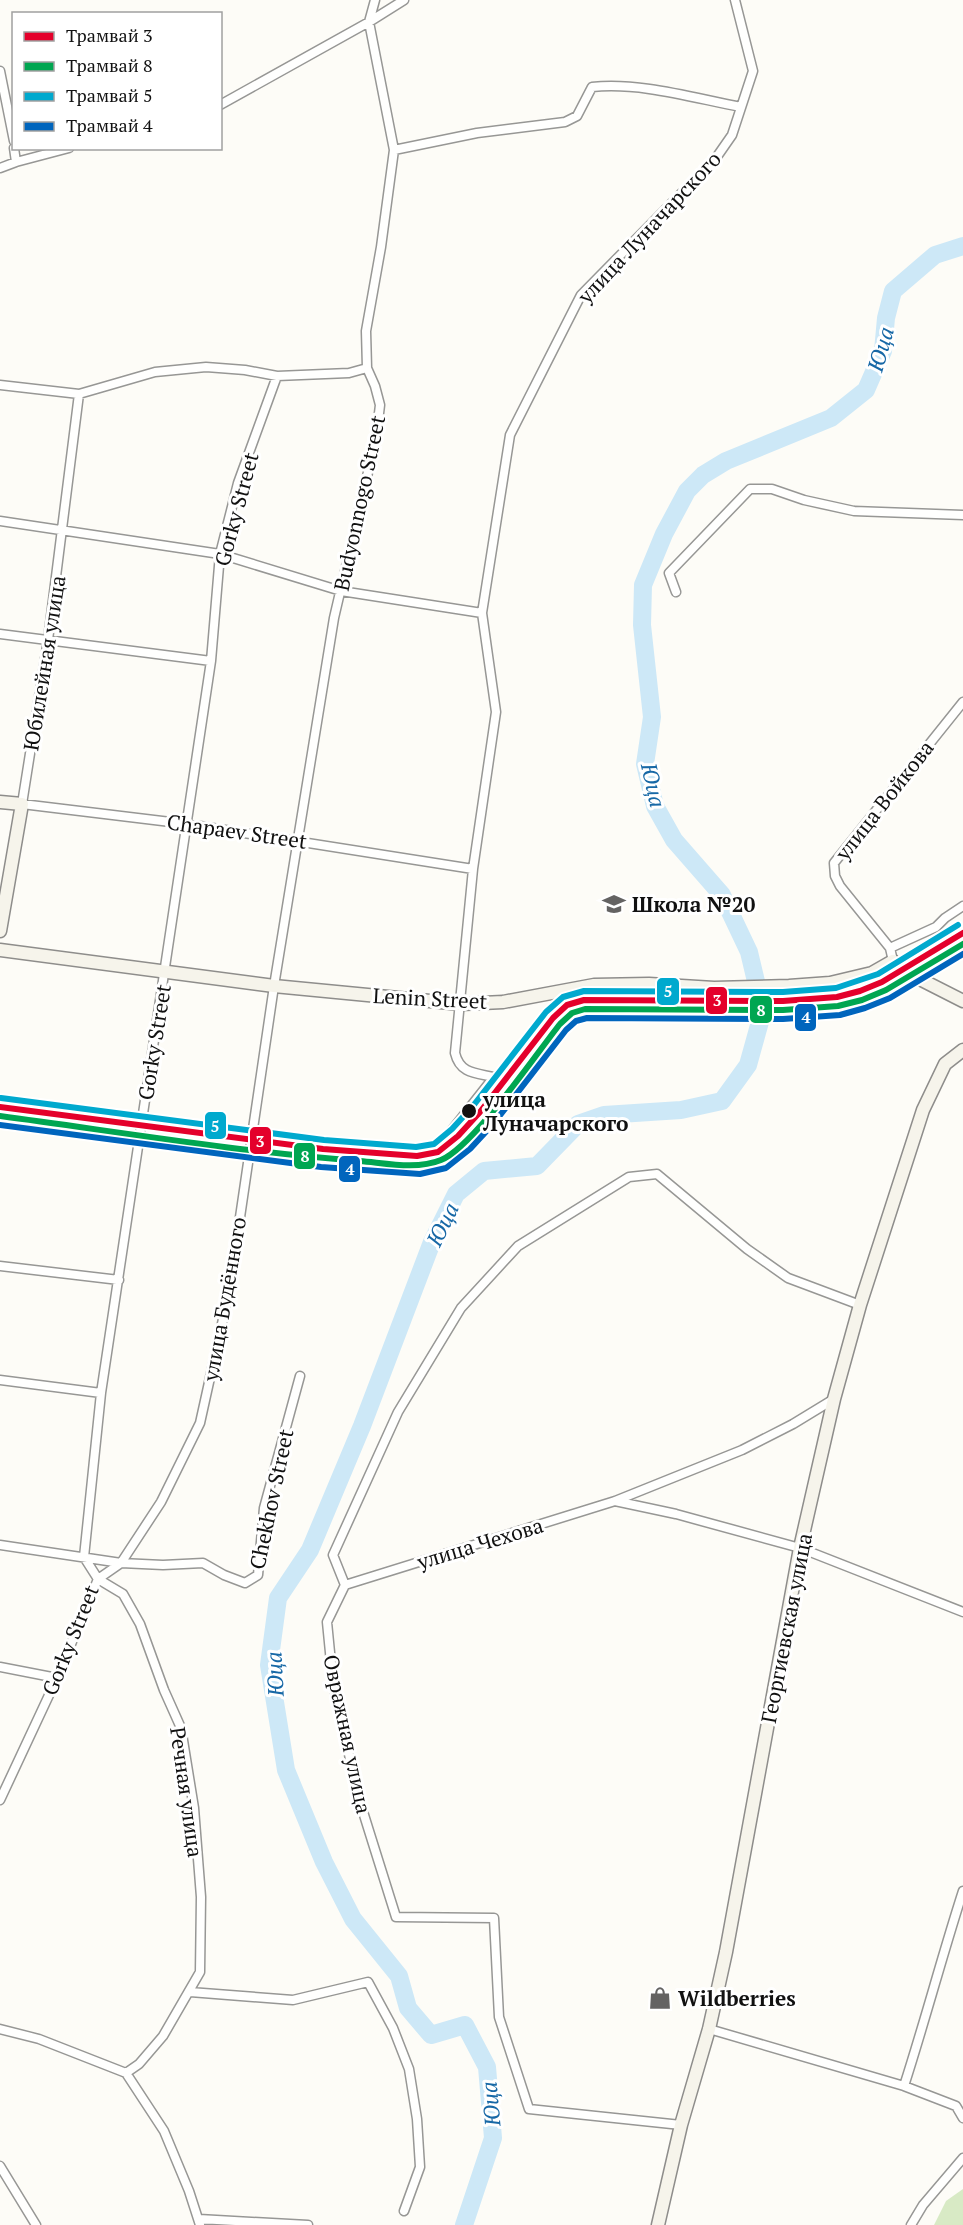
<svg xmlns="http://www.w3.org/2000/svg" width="963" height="2225" font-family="'PT Serif',serif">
<rect width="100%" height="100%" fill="#fdfcf7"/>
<path fill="#d8eac5" d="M 963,2189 L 963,2225 L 934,2225 L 946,2201 Z"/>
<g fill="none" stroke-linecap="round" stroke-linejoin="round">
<path stroke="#cde8f7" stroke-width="18" d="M 464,2225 L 493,2138 L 487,2067 L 465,2025 L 431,2035 L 408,2008 L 399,1976 L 353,1919 L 324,1862 L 286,1770 L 269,1665 L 278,1598 L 310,1550 L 362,1426 L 432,1242 L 456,1194 L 484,1171 L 537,1166 L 578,1124 L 604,1115 L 681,1110 L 722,1101 L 748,1065 L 763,1011 L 749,952 L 722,895 L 674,840 L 655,806 L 645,764 L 652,717 L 642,625 L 643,585 L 664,534 L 687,491 L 703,475 L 726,461 L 831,418 L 866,390 L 883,351 L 886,318 L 893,291 L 935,255 L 963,246"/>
<g stroke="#979795" stroke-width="11">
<path id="minor" d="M 0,71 L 14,141
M 220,105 L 369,22 L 404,0
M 14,148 L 16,162
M 394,150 L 477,133 L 565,122 L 577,116 L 592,87 C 641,82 693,98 741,107
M 0,168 L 16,162 L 69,148
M 0,385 L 79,394 L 155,372 L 206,367 L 245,370 L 277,376 L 349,373 L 367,368
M 79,394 L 48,640 L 22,804 L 187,824 L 473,869
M 0,521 L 220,554 L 341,591 L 482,613
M 676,592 L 669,573 L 750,489 L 772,489 L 804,500 L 854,511 L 963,515
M 0,634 L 211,661
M 890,948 L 936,927 L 945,918 L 963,906
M 893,961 L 890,948 L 840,886 L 835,876 L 834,863 L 963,702
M 0,1103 L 319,1145 L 417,1153 L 437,1149 L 494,1077 C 476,1073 460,1074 455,1053 L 473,869 L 496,712 L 482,613 L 510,435 L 581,295 L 716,158 L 732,135 L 753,71 L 735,0
M 0,1266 L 119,1280
M 0,1380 L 101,1393
M 615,1501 L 676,1514 L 800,1548 L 963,1612
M 0,1545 L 121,1563 L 163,1565 L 203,1563 L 224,1575 L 245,1583 L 258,1575 L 264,1508 L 300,1376
M 345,1585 L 615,1501 L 742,1450 L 793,1424 L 834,1399
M 0,1667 L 57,1678
M 0,1800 L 57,1678 L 98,1579 L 84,1557 L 101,1393 L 211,661 L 220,554 L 238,483 L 277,376
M 963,1891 C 942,1956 925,2021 904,2086 L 956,2106 L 963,2118
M 190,1992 L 293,2000 L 368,1982 L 393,2028 L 409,2069 L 417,2119 L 420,2167 L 404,2211
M 0,2029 L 39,2039 L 126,2073
M 709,2029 L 904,2086
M 681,2125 L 529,2109 L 499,2017 L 494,1918 L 396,1917 L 359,1799 L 333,1683 L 327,1622 L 345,1585 L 333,1555 L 398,1412 L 461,1308 L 518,1246 L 629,1177 L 657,1174 L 747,1249 L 788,1278 L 860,1305
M 0,2166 L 36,2225
M 199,2219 L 308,2225
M 200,2225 L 189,2191 L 164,2131 L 126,2073 L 139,2064 L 163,2036 L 200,1972 L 201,1897 L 194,1808 L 181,1728 L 164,1690 L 140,1624 L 123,1594 L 98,1579 L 121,1563 L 161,1502 L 200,1423 L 229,1292 L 274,986 L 334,618 L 376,438 L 380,405 L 375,386 L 367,368 L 366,331 L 381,247 L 394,150 L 369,22 L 375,0
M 911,2225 L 923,2205 L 963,2158"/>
</g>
<g stroke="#8e8d8b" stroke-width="15">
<path id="secondary" d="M 0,802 L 22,804 L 0,931
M 0,950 L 274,986 L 461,1004 L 503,1002 L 594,985 L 649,984 L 714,988 L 789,986 L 830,983 L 872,973 L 893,961 L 902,970 L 963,1001
M 658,2225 L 681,2125 L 709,2029 L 726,1952 L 800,1548 L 834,1399 L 860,1305 L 923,1110 L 945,1064 L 963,1050"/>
</g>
<use href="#minor" stroke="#fffffe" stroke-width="8"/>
<use href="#secondary" stroke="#f6f4eb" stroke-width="12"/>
<g stroke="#fff" stroke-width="10">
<path id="tram-1" d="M 0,1107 L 323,1149 L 417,1156 L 438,1152 L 458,1136 L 480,1112 L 553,1018 L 567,1005 L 584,1000 L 783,1001 L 837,997 L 860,991 L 882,982 L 963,933"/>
</g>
<g stroke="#fff" stroke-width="10">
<path id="tram-2" d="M 0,1116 C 120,1132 240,1152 360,1161 C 385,1163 417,1170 441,1160 C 473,1147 536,1054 560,1024 L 572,1013 L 585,1009 L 783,1010 L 838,1006 L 862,1000 L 886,990 L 963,944"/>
</g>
<g stroke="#fff" stroke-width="10">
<path id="tram-3" d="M 1,1098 L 324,1140 L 416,1147 L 434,1144 L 452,1129 L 473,1106 L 546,1012 L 563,997 L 584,991 L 783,992 L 836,988 L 878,974 L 958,925"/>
</g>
<g stroke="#fff" stroke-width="10">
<path id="tram-4" d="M 0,1125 L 321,1167 L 420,1174 L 446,1168 L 470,1149 L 494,1123 L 566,1030 L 576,1021 L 587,1018 L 783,1019 L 840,1015 L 865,1008 L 890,998 L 963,954"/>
</g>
<use href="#tram-1" stroke="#e4002b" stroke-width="6"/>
<use href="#tram-2" stroke="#00a651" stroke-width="6"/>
<use href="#tram-3" stroke="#00a9ce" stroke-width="6"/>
<use href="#tram-4" stroke="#0065bd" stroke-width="6"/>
</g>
<defs>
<g id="school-bare" transform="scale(1.8)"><path d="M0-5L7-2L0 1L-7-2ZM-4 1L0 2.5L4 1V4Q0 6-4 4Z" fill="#646362" stroke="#fff" stroke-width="2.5" paint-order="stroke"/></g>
<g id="shop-bare" transform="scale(1.8)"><path d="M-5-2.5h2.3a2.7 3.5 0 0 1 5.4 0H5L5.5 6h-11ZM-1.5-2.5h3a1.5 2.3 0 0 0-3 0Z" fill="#646362" stroke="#fff" stroke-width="2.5" paint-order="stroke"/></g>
</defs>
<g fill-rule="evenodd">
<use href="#school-bare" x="614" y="904"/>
<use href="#shop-bare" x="660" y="1998"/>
</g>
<circle fill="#111" stroke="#fff" stroke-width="2" cx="469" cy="1111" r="8"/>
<g text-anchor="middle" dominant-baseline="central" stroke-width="6" stroke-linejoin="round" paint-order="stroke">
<g font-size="21" fill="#111" stroke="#fff">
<text transform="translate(649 227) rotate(-47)">улица Луначарского</text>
<text transform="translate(359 503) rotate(-78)">Budyonnogo Street</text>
<text transform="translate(236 509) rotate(-75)">Gorky Street</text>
<text transform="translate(44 663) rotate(-81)">Юбилейная улица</text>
<text transform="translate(884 800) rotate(-52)">улица Войкова</text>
<text transform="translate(237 831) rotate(8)">Chapaev Street</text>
<text transform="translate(430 998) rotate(3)">Lenin Street</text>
<text transform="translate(154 1042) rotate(-81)">Gorky Street</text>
<text transform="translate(224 1299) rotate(-80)">улица Будённого</text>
<text transform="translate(271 1499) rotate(-78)">Chekhov Street</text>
<text transform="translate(480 1543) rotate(-17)">улица Чехова</text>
<text transform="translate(786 1628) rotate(-79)">Георгиевская улица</text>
<text transform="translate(70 1640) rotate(-68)">Gorky Street</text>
<text transform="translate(348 1734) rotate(78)">Овражная улица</text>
<text transform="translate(187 1792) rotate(82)">Речная улица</text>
</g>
<g font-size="21" font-weight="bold" fill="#111" stroke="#fff" text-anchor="start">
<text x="632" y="904">Школа №20</text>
<text x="678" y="1998">Wildberries</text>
</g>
<g font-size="21" font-weight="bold" fill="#111" stroke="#fff" text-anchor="start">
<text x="483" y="1099">улица<tspan x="483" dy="24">Луначарского</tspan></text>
</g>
<g font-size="22" font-style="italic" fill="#1768a6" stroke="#fff">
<text transform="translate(880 349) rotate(-74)">Юца</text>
<text transform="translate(654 785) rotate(77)">Юца</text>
<text transform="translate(442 1224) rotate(-64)">Юца</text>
<text transform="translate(274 1674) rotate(-93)">Юца</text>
<text transform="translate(490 2104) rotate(-95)">Юца</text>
</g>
</g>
<g stroke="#fff" stroke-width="2">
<rect x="656" y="977" width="24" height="29" rx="6" fill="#00a9ce"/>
<rect x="705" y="986" width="23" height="29" rx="6" fill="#e4002b"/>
<rect x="749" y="995" width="24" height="29" rx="6" fill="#00a651"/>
<rect x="794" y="1003" width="23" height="29" rx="6" fill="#0065bd"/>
<rect x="204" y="1111" width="23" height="29" rx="6" fill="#00a9ce"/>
<rect x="249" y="1126" width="23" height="29" rx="6" fill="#e4002b"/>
<rect x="293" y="1142" width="23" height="28" rx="6" fill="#00a651"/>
<rect x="338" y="1155" width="23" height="28" rx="6" fill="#0065bd"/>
</g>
<g font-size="16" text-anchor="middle" font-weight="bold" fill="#fff">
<text x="668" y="997">5</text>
<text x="717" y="1006">3</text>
<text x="761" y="1016">8</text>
<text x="806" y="1023">4</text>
<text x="215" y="1132">5</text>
<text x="260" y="1147">3</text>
<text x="305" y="1162">8</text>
<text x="350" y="1175">4</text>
</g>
<rect x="12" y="12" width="210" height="138" fill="#ffffff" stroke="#a0a0a0" stroke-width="1.5"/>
<rect x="24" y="32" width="30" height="9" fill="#e4002b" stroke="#a0a0a0" stroke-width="1.5"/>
<text x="66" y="42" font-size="18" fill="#111111">Трамвай 3</text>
<rect x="24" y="62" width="30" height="9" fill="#00a651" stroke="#a0a0a0" stroke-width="1.5"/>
<text x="66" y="72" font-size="18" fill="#111111">Трамвай 8</text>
<rect x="24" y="92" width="30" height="9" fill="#00a9ce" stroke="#a0a0a0" stroke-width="1.5"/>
<text x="66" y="102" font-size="18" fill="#111111">Трамвай 5</text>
<rect x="24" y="122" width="30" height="9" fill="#0065bd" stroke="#a0a0a0" stroke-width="1.5"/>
<text x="66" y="132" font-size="18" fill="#111111">Трамвай 4</text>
</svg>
